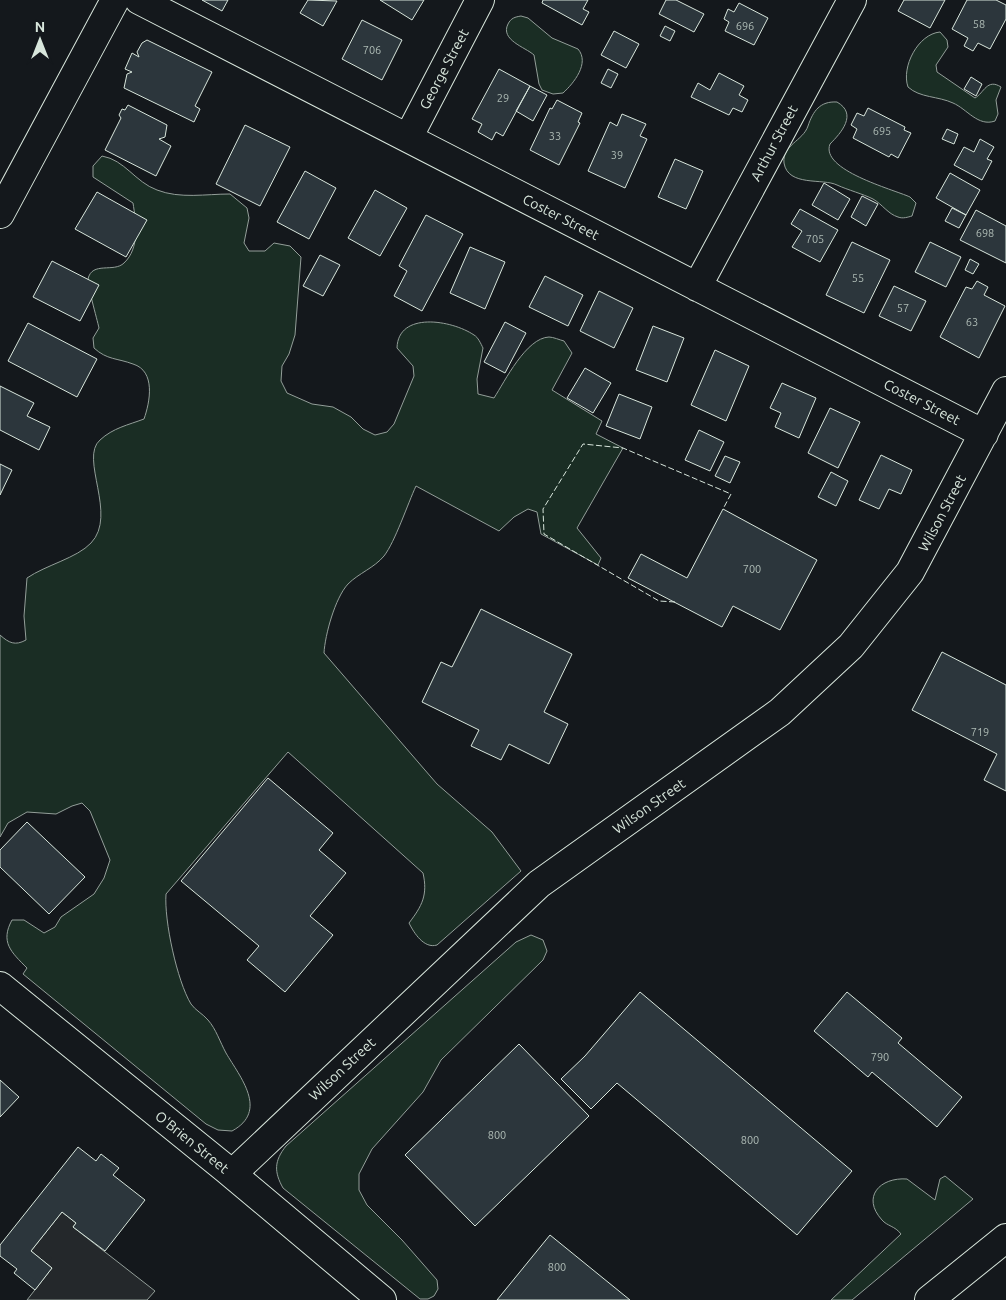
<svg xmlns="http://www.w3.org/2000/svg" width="1006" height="1300" font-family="Ubuntu,sans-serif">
<rect width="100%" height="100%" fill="#14181c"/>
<path fill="#1a2d24" stroke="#939e99" d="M 521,16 L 528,18 L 552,38 L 578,49 C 590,63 574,83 563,93 L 553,94 L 542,90 L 539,84 L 534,55 C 525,47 500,40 508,24 C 511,18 515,17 521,16 Z
M 940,32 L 947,40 L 948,47 L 936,65 L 937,72 L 975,98 C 984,93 987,78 1001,87 L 996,100 L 998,114 L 995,121 C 978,127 967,109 953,103 C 938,96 920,98 908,87 C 901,67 918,34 940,32 Z
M 837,102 C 858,114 841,133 830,144 C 820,170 892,189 910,197 L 916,203 L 912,216 C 908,217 903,219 898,217 C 888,214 882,204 873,199 C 863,194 848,190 837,185 C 823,178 788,187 784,163 C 782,145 803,141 808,126 C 813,111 820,101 837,102 Z
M 102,156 C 125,160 135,182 157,190 C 180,199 206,194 230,194 L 247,208 L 249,218 L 244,243 L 249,251 L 265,251 L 274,243 L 290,246 L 301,257 L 295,335 L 289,354 L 282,366 L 281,381 L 287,393 L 312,404 L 333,407 L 351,417 L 363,429 L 375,435 L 387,432 L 394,424 L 414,376 L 413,366 L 397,348 C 398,311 452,320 474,335 C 478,337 481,344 483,348 L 477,379 L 478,394 L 494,398 C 505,381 526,338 549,337 C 553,337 560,340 564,341 L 572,353 L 552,390 L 602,421 L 596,434 L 623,448 L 577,528 L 601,558 L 598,565 L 541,534 L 537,512 L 528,509 L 514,517 L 499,531 L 416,486 C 408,503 395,542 384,556 C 374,568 359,573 348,584 C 335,598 325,635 324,653 L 437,784 L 492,832 L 521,871 L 437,945 C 424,949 414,933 409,923 C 422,906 428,895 423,873 L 288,752 L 166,894 C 164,920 177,981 191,1004 C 195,1010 203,1014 208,1020 C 216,1029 220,1042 226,1053 C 240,1077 269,1111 232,1131 L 218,1130 L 206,1124 L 23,974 L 27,968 C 11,952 0,942 12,920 L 24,920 L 44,933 L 55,927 L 61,917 L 94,894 L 104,878 L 110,860 L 90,811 L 82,803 L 72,806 L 56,814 L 27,812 L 8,823 L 0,837 L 0,635 C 9,643 15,646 26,640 L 24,616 L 27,578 C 46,565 77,558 91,543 C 118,515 79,458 100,440 C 113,428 128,425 144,419 C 150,402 156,371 133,364 C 117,358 107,360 94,348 L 93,338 L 99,328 C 97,319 87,284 88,279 C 92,261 114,273 124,263 C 140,248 136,222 133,203 L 93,177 L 93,166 Z
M 531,935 L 543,940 L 547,951 L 543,960 L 441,1060 L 423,1092 L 372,1149 L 359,1174 L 359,1190 L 367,1205 L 402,1240 L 437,1280 L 438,1289 L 434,1296 L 428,1299 L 420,1299 L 283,1188 C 274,1172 274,1161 286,1146 L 516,942 Z
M 945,1176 L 973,1199 L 852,1300 L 831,1300 L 901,1234 C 895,1226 887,1226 882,1220 C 861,1197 880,1177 907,1179 L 935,1200 L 940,1179 Z"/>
<path fill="#24282b" stroke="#939e99" d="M 62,1212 L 76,1223 L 73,1227 L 155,1291 L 147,1300 L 27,1300 L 52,1268 L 31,1251 Z"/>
<path fill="#2c363c" stroke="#d8e6dc" d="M 202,0 L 228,0 L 222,11 Z
M 308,0 L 337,1 L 323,26 L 300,13 Z
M 380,0 L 424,0 L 412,20 Z
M 543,0 L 588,0 L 583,9 L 589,12 L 582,25 L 542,3 Z
M 666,0 L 676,0 L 704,14 L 694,32 L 659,14 Z
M 904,0 L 945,0 L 930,28 L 898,11 Z
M 967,0 L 996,0 L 1006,5 L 1006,19 L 990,49 L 978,43 L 973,51 L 964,46 L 968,38 L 952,29 Z
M 739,3 L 768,18 L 754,45 L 725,31 L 729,22 L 724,19 L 728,9 L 734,12 Z
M 362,20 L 402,40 L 382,80 L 342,59 Z
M 665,26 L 675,31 L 670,41 L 660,36 Z
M 614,31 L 639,44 L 626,68 L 601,55 Z
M 147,40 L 212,72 L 195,106 L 200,109 L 194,122 L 124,88 L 127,74 L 132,72 L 125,69 L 132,53 L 139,57 L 137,52 L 142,43 Z
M 499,69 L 530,86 L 503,136 L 496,132 L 492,140 L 478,132 L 482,124 L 472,119 Z
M 608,69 L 618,74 L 611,88 L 601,83 Z
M 719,73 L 744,86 L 739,95 L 748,100 L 742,112 L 733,108 L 729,115 L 691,97 L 698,83 L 710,90 Z
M 971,77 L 982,84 L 976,96 L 964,89 Z
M 530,86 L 547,95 L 533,121 L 516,111 Z
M 557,100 L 582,113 L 578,122 L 580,123 L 559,165 L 530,150 L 550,108 L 552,109 Z
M 128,105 L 167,125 L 165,137 L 159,139 L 171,146 L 156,176 L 105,150 L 121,118 L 119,115 L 122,109 L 125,110 Z
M 868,108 L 905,127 L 904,130 L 911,133 L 898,158 L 891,154 L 889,157 L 853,138 L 857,129 L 851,125 L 857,113 L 864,116 Z
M 622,114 L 646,124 L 640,136 L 647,139 L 625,188 L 588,171 L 610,122 L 617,126 Z
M 245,125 L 290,147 L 260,206 L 216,184 Z
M 947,129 L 958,134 L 954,144 L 942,139 Z
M 980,139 L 994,147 L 987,159 L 992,161 L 982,180 L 954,165 L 964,147 L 974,152 Z
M 675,159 L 703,171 L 686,209 L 658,197 Z
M 305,171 L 336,188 L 309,239 L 277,222 Z
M 950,173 L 980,190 L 966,215 L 936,198 Z
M 824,183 L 850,199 L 838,220 L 812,205 Z
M 375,190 L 407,208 L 380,256 L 348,238 Z
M 97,192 L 147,220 L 126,257 L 75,229 Z
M 862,196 L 878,204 L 866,226 L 851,217 Z
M 952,208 L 966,215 L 959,228 L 945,221 Z
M 800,209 L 838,230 L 820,262 L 792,247 L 802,231 L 791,224 Z
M 976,210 L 1006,226 L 1006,263 L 960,240 Z
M 426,215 L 463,234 L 422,311 L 394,296 L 407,271 L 399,266 Z
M 852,242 L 890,260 L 864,313 L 826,295 Z
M 930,242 L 961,257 L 946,287 L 915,272 Z
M 470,247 L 505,262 L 485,309 L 450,293 Z
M 320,255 L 340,265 L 323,296 L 303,286 Z
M 970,259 L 979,264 L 973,274 L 965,270 Z
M 52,261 L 99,285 L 80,321 L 33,297 Z
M 545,276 L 583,295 L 568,326 L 529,307 Z
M 977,281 L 988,287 L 984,295 L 1005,306 L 979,358 L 940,337 L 966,287 L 972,289 Z
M 894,286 L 926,301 L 911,331 L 879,316 Z
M 599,291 L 633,308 L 614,348 L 580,331 Z
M 505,322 L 526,333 L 505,373 L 484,362 Z
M 28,323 L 97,359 L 77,397 L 8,361 Z
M 653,326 L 684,338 L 667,382 L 636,370 Z
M 715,350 L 749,366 L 726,421 L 691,405 Z
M 585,368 L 611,383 L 593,413 L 567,398 Z
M 782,383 L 816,398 L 799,438 L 775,427 L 781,413 L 770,408 Z
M 0,386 L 34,403 L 27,416 L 50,427 L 39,450 L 0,430 Z
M 619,394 L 652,407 L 640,439 L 606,426 Z
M 830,408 L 860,422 L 838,468 L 808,453 Z
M 699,430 L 724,442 L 710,471 L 685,460 Z
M 881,455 L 912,470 L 901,494 L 889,489 L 879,509 L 859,500 Z
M 725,456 L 740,462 L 730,483 L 715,476 Z
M 0,464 L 12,470 L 0,495 Z
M 831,472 L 848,481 L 836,506 L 818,497 Z
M 723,509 L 817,560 L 780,630 L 733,606 L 722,627 L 628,578 L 641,554 L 687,578 Z
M 481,609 L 572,654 L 544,712 L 568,724 L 549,764 L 509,744 L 501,760 L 471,746 L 479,730 L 422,702 L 441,662 L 452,667 Z
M 942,652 L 1006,685 L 1006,791 L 984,780 L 997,754 L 912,710 Z
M 268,778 L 333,833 L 319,850 L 346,873 L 310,916 L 333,935 L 285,992 L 247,960 L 259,946 L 181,881 Z
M 27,822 L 85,877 L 49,914 L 0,867 L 0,850 Z
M 640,992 L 852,1171 L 797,1235 L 617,1083 L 591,1109 L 561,1079 L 585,1056 Z
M 847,992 L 902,1038 L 898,1043 L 962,1097 L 937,1127 L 872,1072 L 868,1077 L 814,1031 Z
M 519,1044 L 589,1116 L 475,1226 L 405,1155 Z
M 0,1080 L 19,1097 L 0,1117 Z
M 78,1147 L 96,1161 L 101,1154 L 119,1168 L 113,1175 L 145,1200 L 105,1251 L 73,1227 L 76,1223 L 62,1212 L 31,1251 L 52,1268 L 35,1290 L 14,1273 L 17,1269 L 0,1256 L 0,1245 Z
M 550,1235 L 630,1300 L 497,1300 Z"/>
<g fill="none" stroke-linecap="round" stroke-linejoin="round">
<g stroke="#d8e6dc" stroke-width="30">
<path id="minor" d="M 139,0 L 984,434
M 408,138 L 480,0
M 697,287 L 852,0
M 0,986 L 226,1169 L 382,1300
M 232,1174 L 539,884 L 780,712 L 851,646 L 910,572 L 1006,391"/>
</g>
<g stroke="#d8e6dc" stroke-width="30">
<path id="major" d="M 0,214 L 115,0
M 929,1300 L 1006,1238"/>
</g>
<use href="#minor" stroke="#14181c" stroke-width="28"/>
<use href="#major" stroke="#14181c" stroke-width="28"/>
<path stroke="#d8e6dc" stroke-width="1" stroke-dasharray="6 2.5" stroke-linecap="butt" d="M 675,602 L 659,601 L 544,534 L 543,509 L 583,444 L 623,448 L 731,494 L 723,509"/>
</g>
<g text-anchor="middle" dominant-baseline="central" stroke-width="4" stroke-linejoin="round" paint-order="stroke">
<g font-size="11" fill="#adbab4">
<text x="979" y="24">58</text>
<text x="745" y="26">696</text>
<text x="372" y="50">706</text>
<text x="503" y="98">29</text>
<text x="882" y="131">695</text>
<text x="555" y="136">33</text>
<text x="617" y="155">39</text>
<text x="985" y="233">698</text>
<text x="815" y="239">705</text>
<text x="858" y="278">55</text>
<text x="903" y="308">57</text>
<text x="972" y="322">63</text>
<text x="752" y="569">700</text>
<text x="980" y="732">719</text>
<text x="880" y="1057">790</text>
<text x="497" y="1135">800</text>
<text x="750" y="1140">800</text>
<text x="557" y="1267">800</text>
</g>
<g font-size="14" fill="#d8e6dc" stroke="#14181c">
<text transform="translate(444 69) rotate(-62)">George Street</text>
<text transform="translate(774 143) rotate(-62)">Arthur Street</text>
<text transform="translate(561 217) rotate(27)">Coster Street</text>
<text transform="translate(922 402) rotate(27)">Coster Street</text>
<text transform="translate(942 513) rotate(-62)">Wilson Street</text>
<text transform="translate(649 806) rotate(-35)">Wilson Street</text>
<text transform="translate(342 1069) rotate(-43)">Wilson Street</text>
<text transform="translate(192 1142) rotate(39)">O'Brien Street</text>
</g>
</g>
<g transform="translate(40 40)" stroke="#14181c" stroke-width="4" paint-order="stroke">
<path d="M0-4L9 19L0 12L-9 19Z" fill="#d8e6dc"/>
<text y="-8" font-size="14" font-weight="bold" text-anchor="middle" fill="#d8e6dc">N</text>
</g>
</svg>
